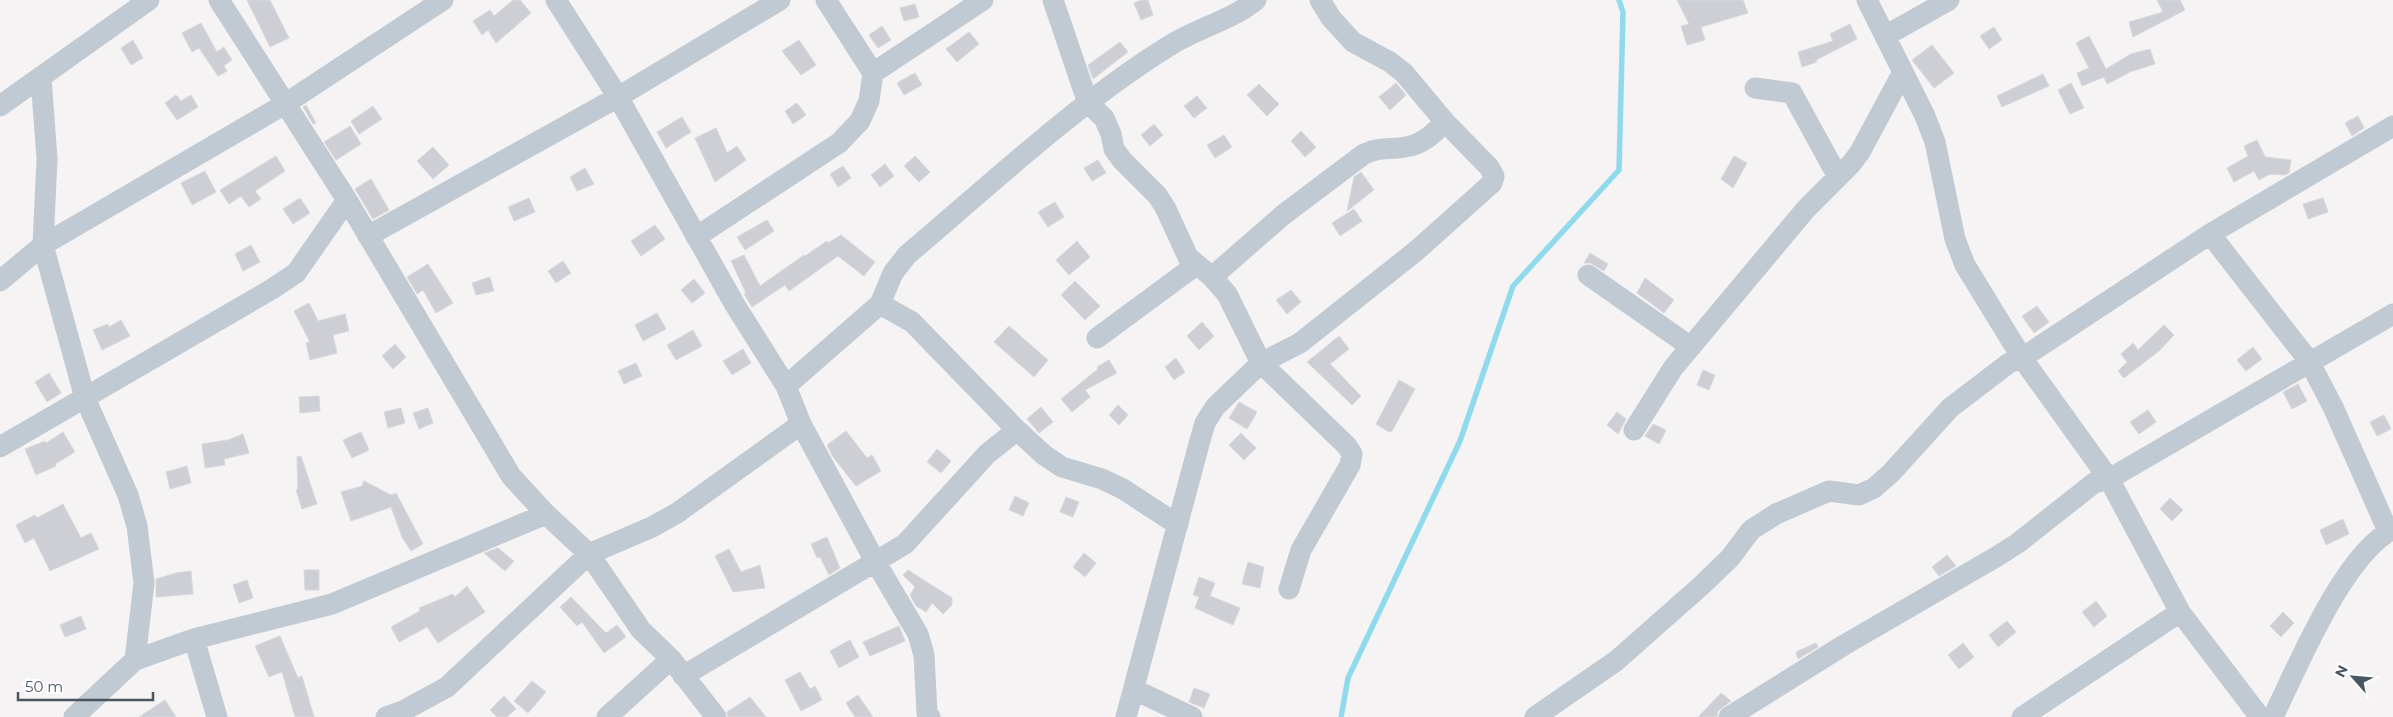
<svg xmlns="http://www.w3.org/2000/svg" width="2393" height="717" font-family="Montserrat,sans-serif">
<rect width="100%" height="100%" fill="#f5f3f3"/>
<g fill="none" stroke-linecap="round" stroke-linejoin="round">
<path stroke="#90daee" stroke-width="5.5" d="M 1341,717 L 1348,678 L 1460,441 L 1513,286 L 1619,170 L 1623,12 L 1619,0"/>
</g>
<path fill="#cdcfd5" stroke="#d7d9de" d="M 247,0 L 270,0 L 289,38 L 270,47 Z
M 513,0 L 520,0 L 531,13 L 496,43 L 488,30 L 482,35 L 473,21 L 490,10 L 494,16 Z
M 1142,0 L 1148,0 L 1153,15 L 1141,20 L 1134,3 Z
M 1677,0 L 1743,0 L 1748,13 L 1701,27 L 1705,40 L 1687,45 L 1681,26 L 1689,24 Z
M 2157,0 L 2180,0 L 2185,10 L 2133,37 L 2129,22 L 2163,12 Z
M 915,4 L 919,17 L 904,21 L 900,8 Z
M 201,23 L 217,52 L 224,47 L 232,60 L 224,66 L 227,71 L 218,76 L 199,48 L 192,52 L 182,33 Z
M 1850,24 L 1857,39 L 1816,60 L 1817,62 L 1802,67 L 1798,52 L 1833,41 L 1830,34 Z
M 882,26 L 891,40 L 878,48 L 869,35 Z
M 1994,27 L 2002,40 L 1989,49 L 1980,36 Z
M 969,32 L 979,44 L 957,62 L 946,49 Z
M 2089,36 L 2106,69 L 2131,54 L 2150,49 L 2155,64 L 2130,72 L 2107,84 L 2104,77 L 2082,86 L 2077,73 L 2089,68 L 2076,43 Z
M 133,40 L 143,58 L 131,65 L 121,48 Z
M 799,40 L 816,65 L 801,75 L 782,51 Z
M 1120,42 L 1128,52 L 1093,79 L 1088,65 Z
M 1932,45 L 1954,73 L 1934,88 L 1912,60 Z
M 915,73 L 922,85 L 904,95 L 897,83 Z
M 2043,74 L 2049,86 L 2002,107 L 1997,96 Z
M 1396,83 L 1406,95 L 1390,110 L 1379,97 Z
M 2071,83 L 2084,108 L 2070,114 L 2058,90 Z
M 1259,84 L 1279,104 L 1267,116 L 1247,95 Z
M 176,95 L 181,101 L 191,95 L 198,107 L 177,120 L 165,103 Z
M 1197,96 L 1207,108 L 1194,118 L 1184,106 Z
M 797,103 L 806,115 L 793,124 L 785,111 Z
M 306,105 L 316,123 L 313,124 L 303,107 Z
M 373,106 L 382,119 L 359,134 L 351,121 Z
M 2358,116 L 2364,128 L 2352,136 L 2345,123 Z
M 682,117 L 691,132 L 666,148 L 657,132 Z
M 1154,124 L 1163,135 L 1150,146 L 1141,135 Z
M 350,126 L 361,144 L 336,160 L 324,142 Z
M 716,128 L 727,153 L 737,146 L 746,160 L 715,182 L 695,138 Z
M 1301,131 L 1316,147 L 1305,157 L 1291,141 Z
M 1224,135 L 1232,147 L 1215,158 L 1207,145 Z
M 2257,140 L 2265,157 L 2291,160 L 2289,173 L 2285,175 L 2270,174 L 2259,180 L 2254,171 L 2234,182 L 2227,168 L 2248,156 L 2244,146 Z
M 433,147 L 449,165 L 433,179 L 417,161 Z
M 276,156 L 285,171 L 255,191 L 261,199 L 249,207 L 241,196 L 229,204 L 220,190 Z
M 915,156 L 930,172 L 919,182 L 904,166 Z
M 1734,156 L 1747,163 L 1733,188 L 1721,179 Z
M 1098,160 L 1106,173 L 1092,181 L 1084,168 Z
M 885,164 L 894,176 L 880,187 L 871,175 Z
M 843,166 L 851,178 L 838,187 L 830,174 Z
M 585,168 L 594,184 L 577,191 L 570,177 Z
M 205,171 L 216,192 L 192,205 L 181,183 Z
M 1361,172 L 1374,190 L 1347,211 L 1354,177 Z
M 371,179 L 389,210 L 373,219 L 355,189 Z
M 300,198 L 310,213 L 293,224 L 283,209 Z
M 529,198 L 535,212 L 514,221 L 508,207 Z
M 2323,198 L 2328,212 L 2308,219 L 2303,204 Z
M 1055,202 L 1064,217 L 1048,227 L 1038,212 Z
M 1354,209 L 1362,221 L 1340,236 L 1332,223 Z
M 767,220 L 774,231 L 745,250 L 737,237 Z
M 655,225 L 665,239 L 641,256 L 631,241 Z
M 841,235 L 875,262 L 864,276 L 838,256 L 789,291 L 785,285 L 752,307 L 744,294 L 746,293 L 731,261 L 744,255 L 760,286 L 804,255 L 805,256 L 827,241 L 828,243 Z
M 1077,241 L 1090,257 L 1069,275 L 1056,260 Z
M 251,245 L 260,262 L 243,271 L 235,254 Z
M 1590,253 L 1608,264 L 1604,271 L 1590,263 L 1584,263 Z
M 563,261 L 571,273 L 556,283 L 548,271 Z
M 428,264 L 453,303 L 436,313 L 423,290 L 417,294 L 407,277 Z
M 490,277 L 494,291 L 476,295 L 472,283 Z
M 1645,278 L 1674,300 L 1664,313 L 1637,293 Z
M 694,279 L 705,293 L 692,303 L 681,290 Z
M 1075,281 L 1100,306 L 1085,320 L 1061,295 Z
M 1291,290 L 1301,302 L 1287,314 L 1276,300 Z
M 309,303 L 318,321 L 345,314 L 349,331 L 333,335 L 337,353 L 310,360 L 306,343 L 310,342 L 294,311 Z
M 2037,306 L 2049,322 L 2034,333 L 2022,316 Z
M 657,313 L 666,329 L 643,341 L 635,325 Z
M 121,320 L 130,336 L 102,350 L 93,330 L 108,324 L 109,327 Z
M 1202,322 L 1214,336 L 1199,350 L 1187,336 Z
M 2164,325 L 2174,335 L 2159,351 L 2124,378 L 2118,371 L 2127,362 L 2121,354 L 2133,343 L 2138,350 Z
M 1009,326 L 1048,360 L 1034,377 L 994,342 Z
M 693,330 L 702,346 L 676,360 L 667,345 Z
M 1339,336 L 1349,349 L 1330,364 L 1361,396 L 1352,405 L 1307,362 Z
M 395,344 L 406,357 L 393,369 L 382,356 Z
M 2253,347 L 2262,359 L 2246,371 L 2237,360 Z
M 743,349 L 751,363 L 732,375 L 723,361 Z
M 1176,358 L 1185,372 L 1174,380 L 1165,367 Z
M 1109,360 L 1117,373 L 1085,390 L 1090,397 L 1072,412 L 1061,399 L 1098,369 L 1097,367 Z
M 636,363 L 642,376 L 624,384 L 618,371 Z
M 1703,370 L 1715,375 L 1709,390 L 1697,385 Z
M 49,373 L 61,393 L 47,402 L 35,382 Z
M 1399,380 L 1415,389 L 1392,431 L 1389,432 L 1376,424 Z
M 2298,384 L 2307,401 L 2292,409 L 2283,392 Z
M 319,396 L 320,411 L 300,413 L 299,397 Z
M 1239,402 L 1257,412 L 1247,429 L 1229,418 Z
M 1118,405 L 1128,415 L 1119,425 L 1109,415 Z
M 1041,407 L 1053,422 L 1039,433 L 1027,419 Z
M 401,408 L 405,423 L 388,428 L 384,412 Z
M 428,408 L 433,423 L 419,429 L 413,413 Z
M 2148,410 L 2156,422 L 2139,434 L 2130,422 Z
M 1617,412 L 1626,419 L 1618,434 L 1607,425 Z
M 2384,415 L 2391,429 L 2377,436 L 2370,422 Z
M 1653,424 L 1666,430 L 1659,444 L 1645,436 Z
M 846,431 L 867,458 L 872,455 L 881,471 L 856,486 L 833,457 L 827,445 Z
M 63,432 L 75,452 L 55,464 L 56,466 L 36,475 L 25,449 L 45,441 L 46,443 Z
M 361,432 L 369,450 L 352,458 L 343,440 Z
M 1241,433 L 1256,448 L 1244,460 L 1229,445 Z
M 243,434 L 249,453 L 224,459 L 225,465 L 205,468 L 202,444 L 228,440 Z
M 937,449 L 951,461 L 941,473 L 927,462 Z
M 301,456 L 317,504 L 302,509 L 296,490 L 298,489 L 297,457 Z
M 187,466 L 191,483 L 170,489 L 166,472 Z
M 364,481 L 391,495 L 396,493 L 423,544 L 411,551 L 402,537 L 391,507 L 351,521 L 341,492 L 362,486 Z
M 1015,496 L 1029,503 L 1023,516 L 1009,510 Z
M 1066,497 L 1079,502 L 1073,517 L 1060,512 Z
M 2170,498 L 2183,510 L 2172,521 L 2160,509 Z
M 63,504 L 81,538 L 91,533 L 99,549 L 50,571 L 34,538 L 25,543 L 16,525 L 35,515 L 37,518 Z
M 2343,519 L 2349,534 L 2326,545 L 2320,530 Z
M 827,537 L 840,568 L 829,575 L 820,557 L 817,558 L 811,544 Z
M 498,548 L 514,561 L 505,571 L 484,553 Z
M 729,549 L 741,572 L 760,565 L 765,588 L 733,592 L 715,556 Z
M 1084,553 L 1096,563 L 1085,577 L 1073,567 Z
M 1947,555 L 1956,566 L 1939,576 L 1932,567 Z
M 1248,562 L 1264,567 L 1260,588 L 1242,584 Z
M 304,570 L 319,570 L 319,590 L 305,590 Z
M 908,570 L 952,598 L 952,605 L 943,614 L 932,603 L 926,612 L 916,606 L 910,595 L 915,587 L 903,575 Z
M 191,571 L 193,594 L 156,597 L 156,579 L 176,573 Z
M 1199,577 L 1215,583 L 1210,596 L 1240,608 L 1233,625 L 1195,608 L 1199,597 L 1193,595 Z
M 247,580 L 253,598 L 239,603 L 233,585 Z
M 467,586 L 485,612 L 438,643 L 427,627 L 399,642 L 391,627 L 420,611 L 419,608 L 453,594 L 455,597 Z
M 571,597 L 606,633 L 617,625 L 626,637 L 604,653 L 582,622 L 577,626 L 560,607 Z
M 2096,601 L 2107,616 L 2094,627 L 2082,612 Z
M 2283,612 L 2294,623 L 2281,637 L 2270,626 Z
M 81,616 L 86,629 L 65,637 L 60,625 Z
M 2007,621 L 2016,632 L 1998,647 L 1989,635 Z
M 899,626 L 905,641 L 870,656 L 863,642 Z
M 280,636 L 298,678 L 302,676 L 314,717 L 295,717 L 282,672 L 269,677 L 255,646 Z
M 850,640 L 859,657 L 839,668 L 830,651 Z
M 1816,643 L 1818,647 L 1798,659 L 1796,652 Z
M 1963,643 L 1974,657 L 1959,669 L 1948,655 Z
M 800,672 L 810,689 L 815,686 L 822,700 L 801,711 L 785,680 Z
M 532,681 L 546,692 L 528,713 L 514,701 Z
M 1194,688 L 1210,694 L 1204,708 L 1189,702 Z
M 1721,693 L 1731,701 L 1718,711 L 1717,717 L 1698,717 Z
M 858,695 L 873,717 L 855,717 L 846,703 Z
M 504,696 L 516,709 L 507,717 L 497,717 L 490,710 Z
M 750,697 L 766,717 L 728,717 L 727,712 Z
M 165,700 L 176,717 L 139,717 Z"/>
<g fill="none" stroke-linecap="round" stroke-linejoin="round">
<path stroke="#c1cad2" stroke-width="21" d="M 219,0 L 347,200 L 511,476 L 546,514 L 589,554 L 641,630 L 671,659 L 716,717
M 556,0 L 618,97 L 735,305 L 786,386 L 801,424 L 875,561 L 918,634 L 924,655 L 927,713 L 930,717
M 1053,0 L 1088,103 L 1104,118 L 1111,134 L 1114,149 L 1122,160 L 1157,195 L 1165,207 L 1188,257 L 1212,277 L 1227,294 L 1261,363 L 1347,446 L 1352,454 L 1350,465 L 1301,550 L 1289,589
M 1867,0 L 1925,116 L 1935,142 L 1955,239 L 1965,265 L 2022,358 L 2109,479 L 2180,612 L 2260,717
M 1885,36 L 1949,0
M 873,73 L 983,0
M 41,78 L 47,159 L 43,245 L 85,398 L 128,495 L 137,526 L 144,583 L 135,660
M 1755,88 L 1792,93 L 1838,177
M 0,106 L 149,0
M 2210,234 L 2309,361 L 2333,407 L 2388,531
M 368,236 L 618,97 L 780,0
M 696,237 L 839,143 L 860,121 L 869,101 L 873,73 L 826,0
M 1588,275 L 1691,347
M 1212,277 L 1283,215 L 1364,154 C 1384,145 1392,151 1410,146 C 1424,143 1435,132 1445,122
M 0,281 L 43,245 L 285,104 L 443,0
M 880,304 L 912,322 L 1017,430 L 1044,455 L 1062,467 L 1102,479 L 1123,489 L 1178,525
M 1097,338 L 1196,265
M 786,386 L 880,304 L 893,273 L 907,255 C 990,185 1077,103 1169,46 C 1197,28 1230,21 1256,0
M 1634,430 L 1673,368 L 1806,209 L 1851,164 L 1860,152 L 1903,72
M 0,447 L 272,289 L 296,273 L 347,200
M 194,639 L 217,717
M 683,676 L 905,544 L 987,454 L 1017,430
M 1135,690 L 1192,717
M 74,717 L 135,660 L 194,639 L 332,604 L 546,514
M 386,717 L 403,711 L 447,687 L 589,554 L 652,527 L 677,513 L 801,424
M 607,717 L 671,659
M 1126,717 L 1199,444 L 1205,423 L 1215,407 L 1261,363 L 1300,343 L 1416,251 L 1492,183 L 1494,176 L 1489,167 L 1445,122 L 1404,73 L 1390,62 L 1353,42 L 1331,18 L 1320,0
M 1535,717 L 1616,661 L 1702,585 L 1730,558 L 1751,530 L 1776,514 L 1829,491 L 1859,495 L 1874,488 L 1891,473 L 1950,408 L 2009,363 L 2022,358 L 2210,234 L 2393,126
M 1729,717 L 1844,645 L 1996,557 L 2018,543 L 2094,483 L 2109,479 L 2393,314
M 2022,717 L 2180,612
M 2273,717 C 2298,666 2343,555 2393,529"/>
</g>
<g transform="translate(2353 677) rotate(297)" stroke="#ffffff" stroke-width="4" paint-order="stroke">
<path d="M0-4L9 19L0 12L-9 19Z" fill="#4a5661"/>
<text y="-8" font-size="14" font-weight="bold" text-anchor="middle" fill="#4a5661">N</text>
</g>
<path d="M18 692v8h135v-8" fill="none" stroke="#4a5661" stroke-width="2.5"/>
<text x="25" y="692" font-size="15" fill="#4a5661" stroke="#ffffff" stroke-width="4" paint-order="stroke">50 m</text>
</svg>
